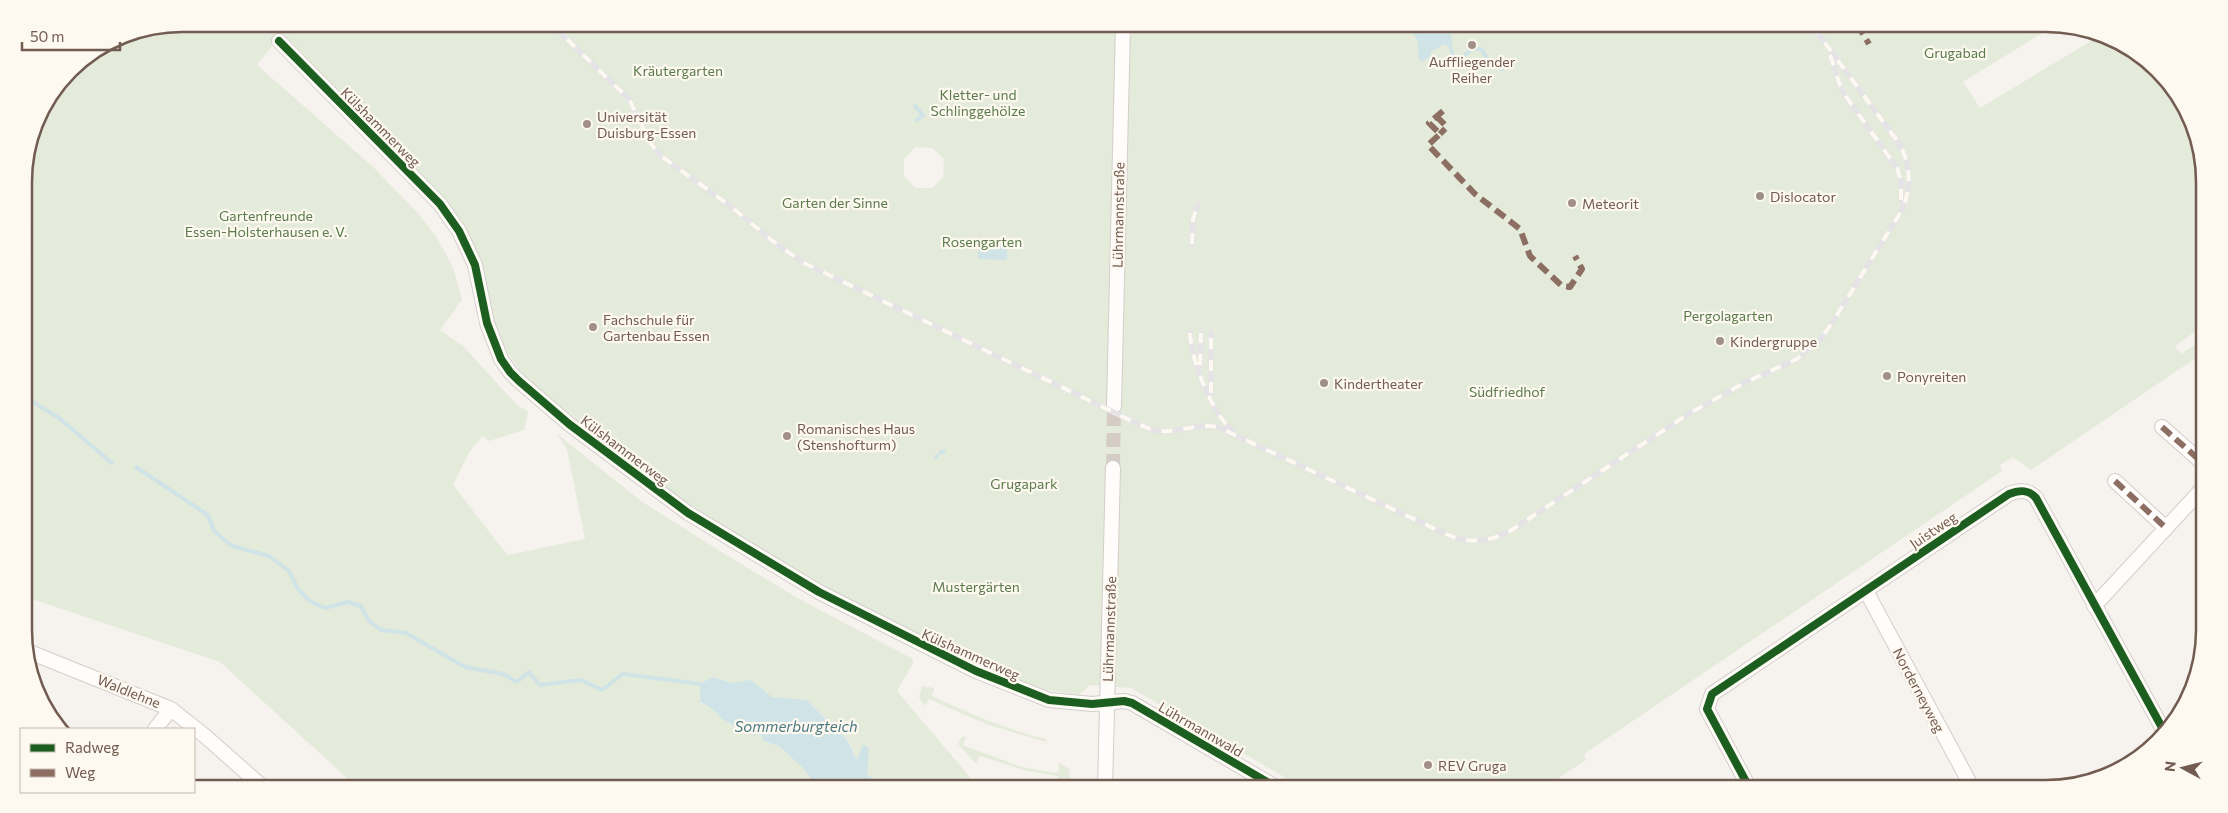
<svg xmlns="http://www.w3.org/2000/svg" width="2228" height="813" font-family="Commissioner,sans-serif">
<rect width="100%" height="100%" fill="#f6f2ee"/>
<path fill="#e4ebda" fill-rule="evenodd" d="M 182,24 L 2046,24 L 2055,25 L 1963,82 L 1980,108 L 2091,41 L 2085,30 L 2097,32 L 2165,78 L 2188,112 L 2203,161 L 2203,326 L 2175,346 L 2181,354 L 2203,339 L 2203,353 L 2031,470 L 2013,457 L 2000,465 L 2002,471 L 1584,754 L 1586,760 L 1542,789 L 1305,789 L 1131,688 L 1090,685 L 1079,695 L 1041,689 L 1011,679 L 962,657 L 813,581 L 739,537 L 679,497 L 526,380 L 496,335 L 479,256 L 463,226 L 362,114 L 282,33 L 257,65 L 372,166 L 418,213 L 437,238 L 452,265 L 462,300 L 440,330 L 464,347 L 516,404 L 528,412 L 524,430 L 489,441 L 483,436 L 470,451 L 453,485 L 501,547 L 508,555 L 585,539 L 567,449 L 557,434 L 641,501 L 723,553 L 801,600 L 913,659 L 913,663 L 897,691 L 980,789 L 885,789 L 867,774 L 857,760 L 847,740 L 807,700 L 772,698 L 751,681 L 732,683 L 713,677 L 700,703 L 712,709 L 722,719 L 764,737 L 763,741 L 779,746 L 803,768 L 819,789 L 359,789 L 220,662 L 26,597 L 24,171 L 40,112 L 77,63 L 122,36 ZM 915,147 L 932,148 L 944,159 L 943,177 L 932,188 L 915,188 L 904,176 L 904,159 Z
M 922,686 L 934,688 L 932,696 C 970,713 1006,730 1046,739 L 1046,742 L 986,724 L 929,699 L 925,706 L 919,697 Z
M 964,736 L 966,738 L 962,745 L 1022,767 L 1054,773 L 1059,772 L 1059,763 L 1069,769 L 1070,778 L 1067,782 L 1059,785 L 1058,776 L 1023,770 L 980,756 L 976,764 L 958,744 L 961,738 Z"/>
<path fill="#d0e3e6" d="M 1420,24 L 1445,24 C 1450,32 1455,40 1451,49 L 1445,44 L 1430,52 L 1431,56 L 1422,62 L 1418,58 C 1419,46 1419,41 1412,32 Z
M 978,244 L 1007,244 L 1007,260 L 978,259 Z
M 713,677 L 732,683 L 751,680 L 772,697 L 807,700 L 847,740 L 857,760 L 863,744 L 869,748 L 867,774 L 885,789 L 819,789 L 803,768 L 779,746 L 763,741 L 763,737 L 757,734 L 754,736 L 722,719 L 712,709 L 700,702 L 700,684 Z"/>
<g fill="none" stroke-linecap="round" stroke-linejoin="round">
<path stroke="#d0e3e6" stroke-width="4" d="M 1451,49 L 1454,59 L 1459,60 L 1472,49 L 1481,49 L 1491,64 L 1502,69
M 915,106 L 923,115 L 917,120
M 25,397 L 59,418 L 112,463
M 940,453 L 944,451
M 936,457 L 937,456
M 136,467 L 208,515 L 214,531 L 232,546 L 269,556 L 289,571 L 298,589 L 310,601 L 325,608 L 348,602 L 361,606 L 369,621 L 381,630 L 406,633 L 465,667 L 503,674 L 517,682 L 529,672 L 540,685 L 581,680 L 602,690 L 623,674 L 700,684"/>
<path stroke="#d5ccc6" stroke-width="14" stroke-dasharray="14 7" stroke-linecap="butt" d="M 1113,468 L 1114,406"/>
<g stroke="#d4cec9" stroke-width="16">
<path id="minor" d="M 279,41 L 440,204 L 459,231 L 475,265 L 487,323 L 501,359 L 510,372 L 519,381 L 569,424 L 688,513 L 819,592 L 976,671 L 1049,700 L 1092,704 L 1124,701 L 1132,703 L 1279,789
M 1114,406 L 1123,24
M 2162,427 L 2204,464
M 2115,481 L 2166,528
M 1866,591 L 1973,789
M 2094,606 L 2204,487
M 27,651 L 171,709 L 205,736 L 265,789
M 155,729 L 171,709
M 1105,789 L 1113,468
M 1750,789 L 1707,709 L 1712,694 L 2009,494 C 2019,490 2028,489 2036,498 L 2165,733"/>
</g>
<use href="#minor" stroke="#fefdfc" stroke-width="14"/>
<g stroke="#e5e3e6" stroke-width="5.5">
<path id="rail" d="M 551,24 L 629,99 L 651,144 L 661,156 L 729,205 L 774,242 L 804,263 L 1136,423 C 1144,426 1151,430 1159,431 C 1179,433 1195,423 1218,427 L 1448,535 C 1469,544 1490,542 1510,531 L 1690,413 L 1746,382 L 1797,359 L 1820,340 L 1832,323 L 1902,210 C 1912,187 1911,163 1898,142 L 1811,24
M 1830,55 L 1842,91 L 1897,168 L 1901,181 L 1901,200
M 1192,244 L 1193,219 L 1198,204
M 1190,333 C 1191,360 1212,414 1233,431
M 1200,365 L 1201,333
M 1211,393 L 1211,333"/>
</g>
<use href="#rail" stroke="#fdf8f0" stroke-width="4" stroke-dasharray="11" stroke-linecap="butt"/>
<path stroke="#8d6e63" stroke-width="6" stroke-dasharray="12 6" stroke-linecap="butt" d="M 1857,24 L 1869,44
M 1443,111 L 1429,123 L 1440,134 L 1428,145 L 1475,194 L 1520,229 L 1530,256 L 1562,286 L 1570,287 L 1582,269 L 1575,256
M 1436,116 L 1447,127 L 1440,134
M 2162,427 L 2204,464
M 2115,481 L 2166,528"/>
<g stroke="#fdf8f0" stroke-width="11">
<path id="cycleway" d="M 279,41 L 440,204 L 459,231 L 475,265 L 487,323 L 501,359 L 510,372 L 519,381 L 569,424 L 688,513 L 819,592 L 976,671 L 1049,700 L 1092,704 L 1124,701 L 1132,703 L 1279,789
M 1750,789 L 1707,709 L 1712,694 L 2009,494 C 2019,490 2028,489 2036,498 L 2165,733"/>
</g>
<use href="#cycleway" stroke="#1b5e20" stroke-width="8"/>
</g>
<g fill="#a09087" stroke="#fdf8f0" stroke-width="2">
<circle cx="1472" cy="45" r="5"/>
<circle cx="587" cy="124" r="5"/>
<circle cx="1760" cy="196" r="5"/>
<circle cx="1572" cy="203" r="5"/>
<circle cx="593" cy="327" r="5"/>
<circle cx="1720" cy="341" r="5"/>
<circle cx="1887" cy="376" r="5"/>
<circle cx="1324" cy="383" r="5"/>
<circle cx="787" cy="436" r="5"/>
<circle cx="1428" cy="765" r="5"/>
</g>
<g text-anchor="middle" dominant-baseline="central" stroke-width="4.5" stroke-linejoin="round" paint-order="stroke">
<g font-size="14" fill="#5b7b4c" stroke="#fdf8f0">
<text x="1955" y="52">Grugabad</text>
<text x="678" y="70">Kräutergarten</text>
<text x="978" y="94">Kletter- und<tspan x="978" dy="16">Schlinggehölze</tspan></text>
<text x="835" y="202">Garten der Sinne</text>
<text x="266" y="215">Gartenfreunde<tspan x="266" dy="16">Essen-Holsterhausen e. V.</tspan></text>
<text x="982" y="241">Rosengarten</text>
<text x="1728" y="315">Pergolagarten</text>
<text x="1507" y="391">Südfriedhof</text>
<text x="1024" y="483">Grugapark</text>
<text x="976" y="586">Mustergärten</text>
</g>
<g font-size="14" fill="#725b50" stroke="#fdf8f0" text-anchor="start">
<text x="1472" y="61" text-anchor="middle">Auffliegender<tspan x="1472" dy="16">Reiher</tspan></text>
<text x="597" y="116">Universität<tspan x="597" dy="16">Duisburg-Essen</tspan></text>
<text x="1770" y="196">Dislocator</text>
<text x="1582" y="203">Meteorit</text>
<text x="603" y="319">Fachschule für<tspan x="603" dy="16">Gartenbau Essen</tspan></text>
<text x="1730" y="341">Kindergruppe</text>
<text x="1897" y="376">Ponyreiten</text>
<text x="1334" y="383">Kindertheater</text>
<text x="797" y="428">Romanisches Haus<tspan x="797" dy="16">(Stenshofturm)</tspan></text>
<text x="1438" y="765">REV Gruga</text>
</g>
<g font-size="14" fill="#725b50" stroke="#fdf8f0">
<text transform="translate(381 127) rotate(45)">Külshammerweg</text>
<text transform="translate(1118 215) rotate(-89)">Lührmannstraße</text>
<text transform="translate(625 450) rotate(37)">Külshammerweg</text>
<text transform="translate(1933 530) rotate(-34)">Juistweg</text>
<text transform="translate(1109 629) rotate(-88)">Lührmannstraße</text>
<text transform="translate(971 654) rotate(24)">Külshammerweg</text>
<text transform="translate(1919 690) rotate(62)">Norderneyweg</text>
<text transform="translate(129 691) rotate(22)">Waldlehne</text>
<text transform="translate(1201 729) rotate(30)">Lührmannwald</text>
</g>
<g font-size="15" font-style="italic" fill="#4c7a82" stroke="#fdf8f0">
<text x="796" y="726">Sommerburgteich</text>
</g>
</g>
<path d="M0 0H2228V813H0ZM182 32H2046A150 150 0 0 1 2196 182V630A150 150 0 0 1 2046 780H182A150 150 0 0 1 32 630V182A150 150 0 0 1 182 32Z" fill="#fdf8f0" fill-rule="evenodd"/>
<path fill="none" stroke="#725b50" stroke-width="2.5" d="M182 32H2046A150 150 0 0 1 2196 182V630A150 150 0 0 1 2046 780H182A150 150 0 0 1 32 630V182A150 150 0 0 1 182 32Z"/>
<rect x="20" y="728" width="175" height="65" fill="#fdf8f0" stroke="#c5b9b0"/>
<rect x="30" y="744" width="25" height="8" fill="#1b5e20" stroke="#c5b9b0"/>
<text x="65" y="753" font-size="15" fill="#725b50">Radweg</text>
<rect x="30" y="769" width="25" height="8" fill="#8d6e63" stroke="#c5b9b0"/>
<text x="65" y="778" font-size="15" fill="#725b50">Weg</text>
<g transform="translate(2183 768) rotate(277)" stroke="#fdf8f0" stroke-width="4" paint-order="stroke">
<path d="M0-4L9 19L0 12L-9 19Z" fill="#725b50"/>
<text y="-8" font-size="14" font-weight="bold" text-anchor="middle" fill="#725b50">N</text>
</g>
<path d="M22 42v8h98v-8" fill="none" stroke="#725b50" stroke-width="2.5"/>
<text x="30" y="42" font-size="15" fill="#725b50" stroke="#fdf8f0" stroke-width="4" paint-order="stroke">50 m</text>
</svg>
